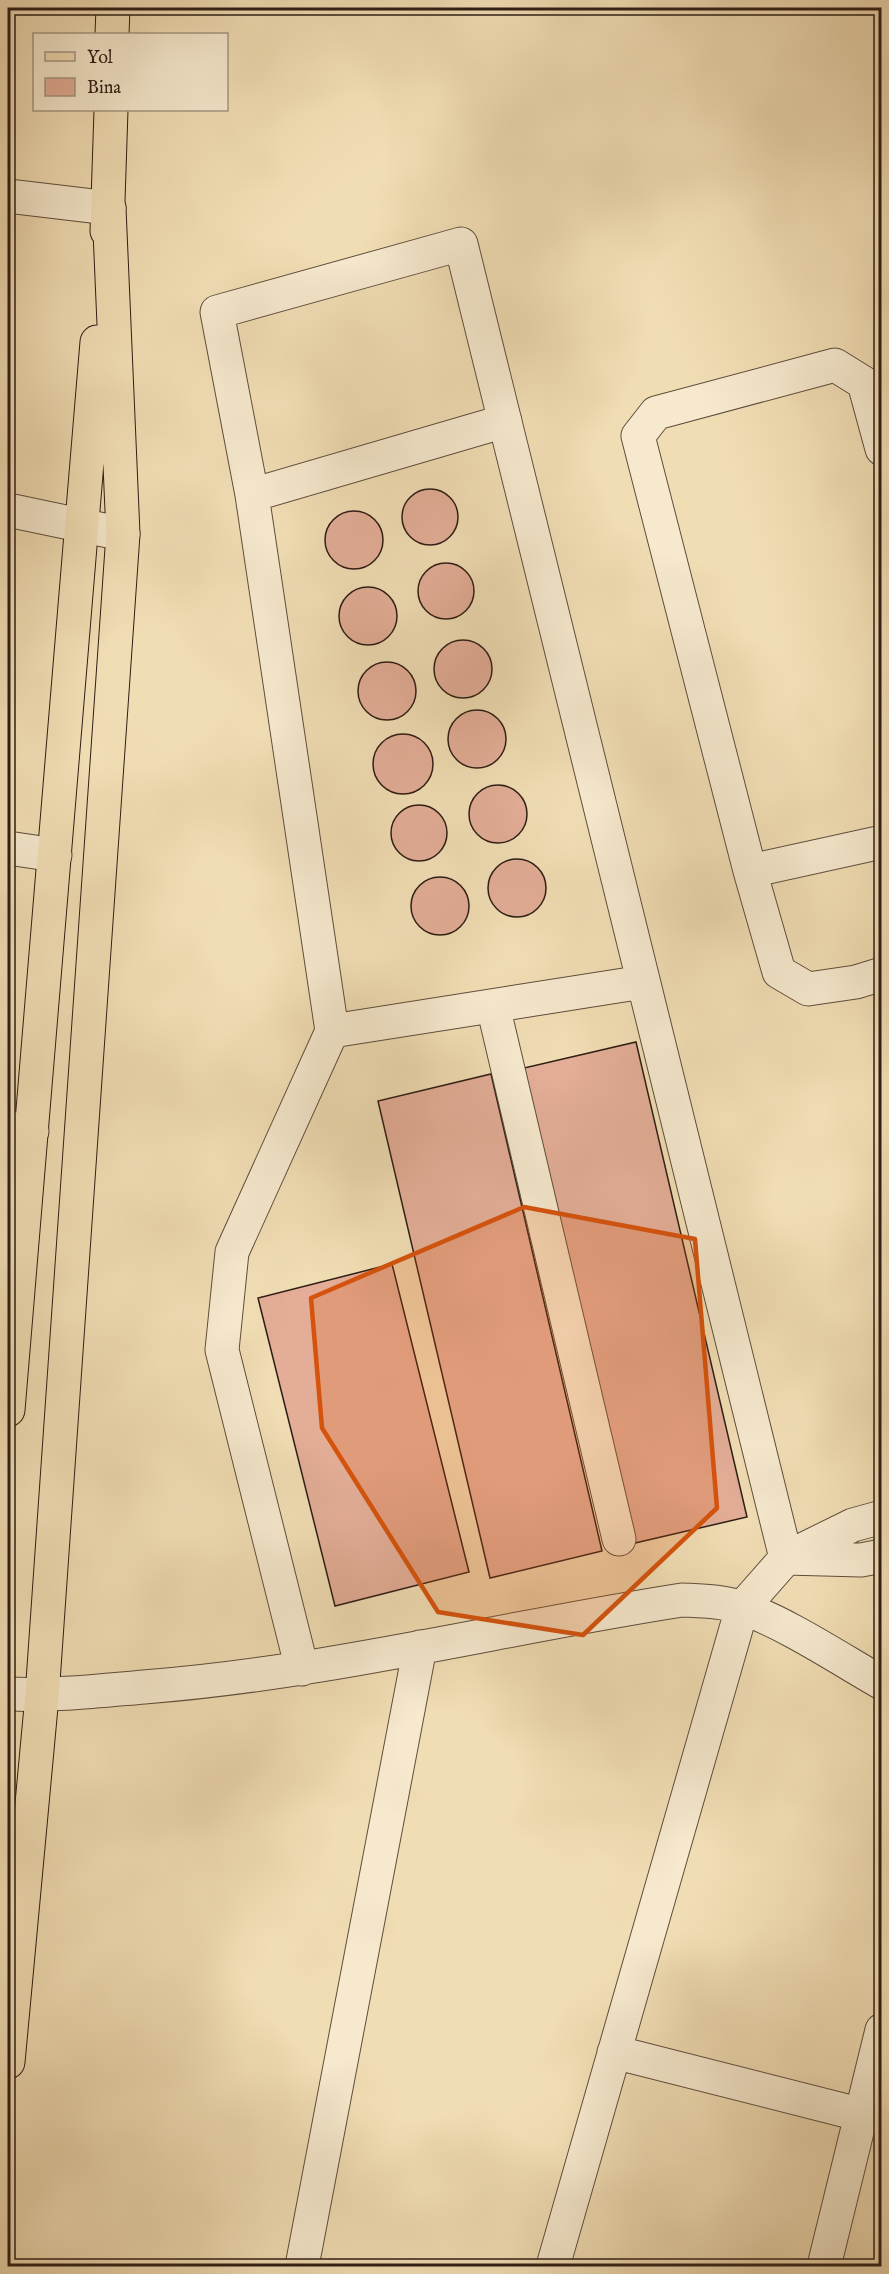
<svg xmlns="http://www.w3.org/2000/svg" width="889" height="2274" font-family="'IM FELL English',serif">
<rect width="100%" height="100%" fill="#f1ddb4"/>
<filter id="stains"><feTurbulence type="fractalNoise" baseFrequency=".00333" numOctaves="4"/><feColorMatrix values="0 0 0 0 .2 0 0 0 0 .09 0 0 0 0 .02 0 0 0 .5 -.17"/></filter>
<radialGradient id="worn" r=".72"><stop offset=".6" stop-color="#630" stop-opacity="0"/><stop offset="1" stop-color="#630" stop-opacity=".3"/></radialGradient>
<path fill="#e3ad97" stroke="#2d1d14" stroke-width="1.5" d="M402 517a28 28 0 1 1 56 0a28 28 0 1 1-56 0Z
M325 540a29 29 0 1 1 58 0a29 29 0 1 1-58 0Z
M418 591a28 28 0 1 1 56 0a28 28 0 1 1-56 0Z
M339 616a29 29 0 1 1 58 0a29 29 0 1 1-58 0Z
M434 669a29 29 0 1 1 58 0a29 29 0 1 1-58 0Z
M358 691a29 29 0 1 1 58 0a29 29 0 1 1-58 0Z
M448 739a29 29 0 1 1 58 0a29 29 0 1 1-58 0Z
M373 764a30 30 0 1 1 60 0a30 30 0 1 1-60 0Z
M469 814a29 29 0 1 1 58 0a29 29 0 1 1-58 0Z
M391 833a28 28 0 1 1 56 0a28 28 0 1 1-56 0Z
M488 888a29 29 0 1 1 58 0a29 29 0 1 1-58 0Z
M411 906a29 29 0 1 1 58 0a29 29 0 1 1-58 0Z
M 636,1042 L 747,1517 L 635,1543 L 524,1068 Z
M 491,1074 L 602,1551 L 490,1578 L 378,1101 Z
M 392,1264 L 469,1572 L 335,1606 L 258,1298 Z"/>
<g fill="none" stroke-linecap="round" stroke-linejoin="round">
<g stroke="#5e4d3c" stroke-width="35">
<path id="minor" d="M 8,196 L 109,208
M 882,449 L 864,383 L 835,365 L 656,413 L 638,436 L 750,871 L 779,972 L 808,989 L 856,982 L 882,974
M 252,495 L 505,421
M 8,510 L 123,534
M 8,848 L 55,855
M 750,871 L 882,842
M 493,1006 L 619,1539
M 332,1031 L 643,982
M 8,1128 L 32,1131
M 302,1669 L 222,1350 L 232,1252 L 332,1031 L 252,495 L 217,312 L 461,244 L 786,1558 L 861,1560 L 882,1556
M 8,1694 C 53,1696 98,1691 144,1687 C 325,1673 502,1628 682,1600 C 702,1601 723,1601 742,1608 C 786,1623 840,1659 882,1683
M 614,2052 L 882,2120
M 302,2266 L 420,1647
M 553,2266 L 742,1608 L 786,1558 L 853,1525 L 882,1517
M 824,2266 L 882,2030"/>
</g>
<g stroke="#2d1d14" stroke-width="35">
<path id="major" d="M 112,34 L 113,8
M 107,231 L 111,110
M 8,1410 L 97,342
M 8,2062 L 42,1696 L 123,534 L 109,208"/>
</g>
<use href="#minor" stroke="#f6e9ce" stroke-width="33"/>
<use href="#major" stroke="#f1ddb4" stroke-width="33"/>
</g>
<path fill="#d5530d" fill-opacity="0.2" stroke="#d5530d" stroke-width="4.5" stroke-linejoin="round" d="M 524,1207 L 695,1239 L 717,1508 L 583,1635 L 438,1612 L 322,1428 L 311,1298 Z"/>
<rect width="889" height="2274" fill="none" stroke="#f1ddb4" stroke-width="30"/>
<rect x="9" y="9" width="871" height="2256" fill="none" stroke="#2d1d14" stroke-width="3"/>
<rect x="15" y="15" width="859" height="2244" fill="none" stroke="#2d1d14" stroke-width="1.5"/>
<rect x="33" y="33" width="195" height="78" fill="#f6e9ce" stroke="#a69784" stroke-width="1.5"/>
<rect x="45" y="52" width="30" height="9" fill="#f1ddb4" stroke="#a69784" stroke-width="1.5"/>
<text x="87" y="63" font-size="18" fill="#2d1d14">Yol</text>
<rect x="45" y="78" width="30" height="18" fill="#e3ad97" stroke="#a69784" stroke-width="1.5"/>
<text x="87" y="93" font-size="18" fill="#2d1d14">Bina</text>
<rect width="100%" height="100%" filter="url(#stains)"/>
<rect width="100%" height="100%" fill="url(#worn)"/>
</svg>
